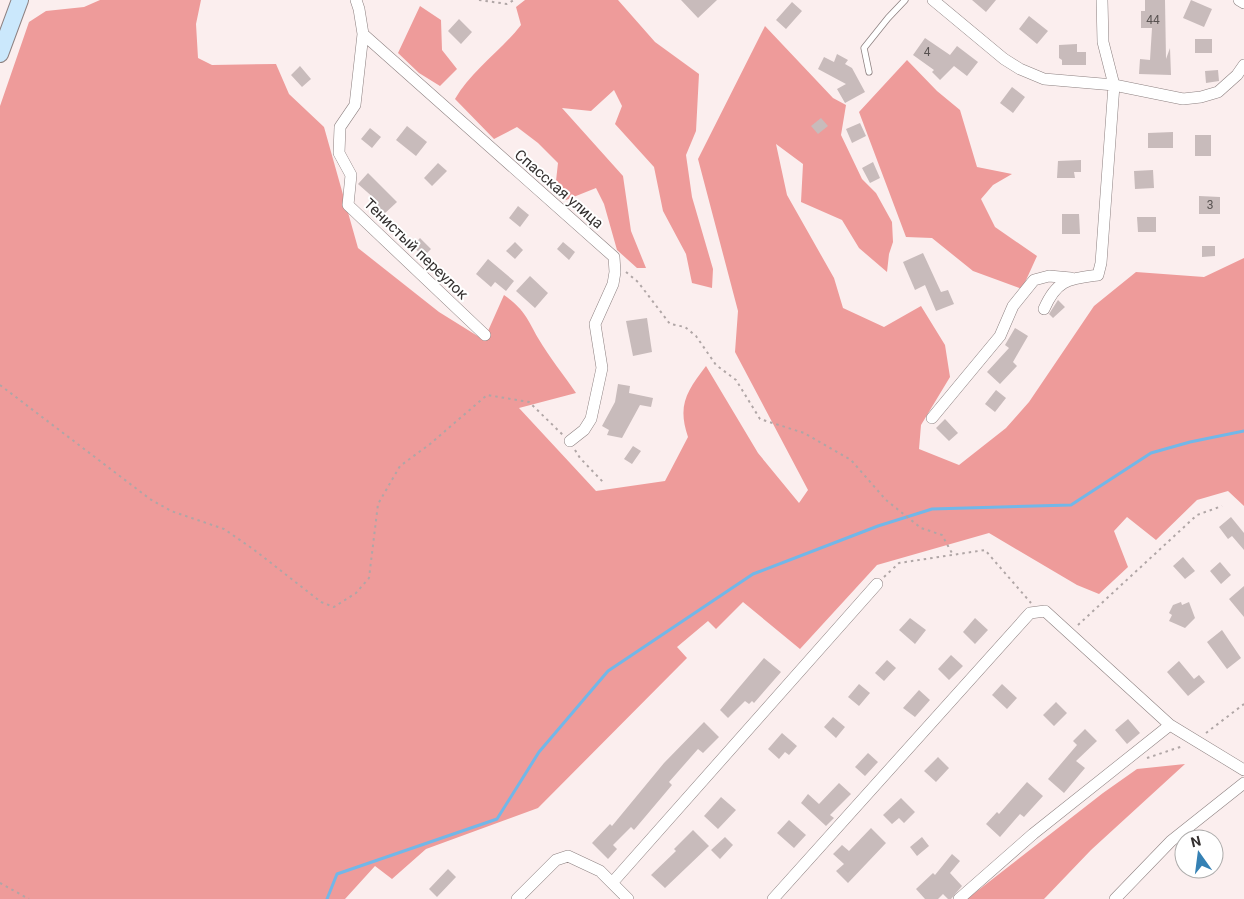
<svg xmlns="http://www.w3.org/2000/svg" width="1244" height="899" font-family="Roboto,sans-serif">
<rect width="100%" height="100%" fill="#fbeeee"/>
<path fill="#ee9b9a" d="M 100,0 L 201,0 L 196,24 L 198,58 L 212,65 L 276,64 L 289,94 L 324,127 L 358,248 L 439,312 L 484,340 L 504,295 C 524,309 527,318 538,338 C 549,357 564,375 576,393 L 519,408 L 596,491 L 665,481 L 688,437 C 677,405 687,391 706,366 L 758,453 L 799,503 L 808,490 L 735,352 L 738,311 L 698,159 L 765,26 L 833,98 L 846,105 L 841,135 L 862,179 L 876,193 L 892,222 L 893,242 L 889,254 L 887,272 L 859,248 L 842,220 L 801,202 L 803,164 L 776,144 L 787,195 L 834,278 L 843,308 L 884,327 L 921,306 L 945,345 L 950,377 L 921,425 L 919,449 L 959,465 L 1006,428 L 1029,402 L 1094,306 L 1136,272 L 1204,277 L 1244,258 L 1244,506 L 1228,491 L 1197,500 L 1156,540 L 1127,517 L 1114,531 L 1128,567 L 1099,594 L 1077,585 L 989,533 L 877,565 L 800,649 L 743,602 L 716,629 L 708,621 L 677,647 L 687,658 L 538,808 L 426,849 L 392,879 L 375,866 L 345,899 L 0,899 L 0,106 L 29,22 L 46,11 L 84,7 Z
M 525,0 L 618,0 L 655,42 L 699,74 L 696,131 L 686,155 L 692,197 L 713,269 L 712,288 L 692,283 L 686,254 L 663,211 L 654,167 L 615,124 L 622,106 L 614,90 L 591,111 L 562,108 L 623,176 L 631,231 L 646,268 L 637,268 L 617,250 L 604,204 L 596,188 L 566,200 L 555,190 L 558,163 L 538,143 L 517,127 L 494,139 L 455,99 C 471,71 501,51 521,25 L 516,7 Z
M 420,6 L 441,20 L 442,50 L 457,69 L 440,86 L 419,73 L 398,53 Z
M 907,60 L 937,91 L 960,110 L 977,167 L 1012,174 L 993,185 L 981,199 L 995,227 L 1037,256 L 1022,289 L 973,271 L 932,238 L 906,237 L 859,112 Z
M 1185,764 L 1091,850 L 1044,899 L 967,899 L 1103,793 L 1137,769 Z"/>
<g fill="none" stroke-linecap="round" stroke-linejoin="round">
<path stroke="#72b7e8" stroke-width="3" d="M 327,899 L 337,874 L 497,819 L 539,752 L 608,671 L 753,574 L 878,526 L 932,509 L 1071,505 L 1151,453 L 1190,442 L 1244,431"/>
</g>
<path fill="#c8bbbb" d="M 681,0 L 717,0 L 698,18 Z
M 972,0 L 996,0 L 986,12 Z
M 1145,0 L 1165,0 L 1166,59 L 1170,48 L 1171,75 L 1139,74 L 1140,59 L 1150,60 L 1152,28 L 1141,28 L 1141,11 L 1145,11 Z
M 1191,0 L 1212,9 L 1204,27 L 1183,18 Z
M 792,2 L 802,11 L 786,29 L 776,20 Z
M 1029,16 L 1048,31 L 1037,44 L 1019,29 Z
M 459,19 L 472,32 L 461,44 L 448,31 Z
M 925,38 L 950,55 L 957,46 L 978,62 L 967,76 L 954,66 L 940,80 L 932,72 L 934,70 L 913,55 Z
M 1195,39 L 1212,39 L 1212,53 L 1195,53 Z
M 1077,44 L 1077,52 L 1086,52 L 1086,65 L 1062,65 L 1062,60 L 1059,58 L 1059,45 Z
M 837,54 L 848,60 L 845,64 L 852,68 L 865,92 L 845,103 L 837,89 L 846,84 L 818,69 L 824,57 L 834,62 Z
M 300,66 L 311,79 L 302,87 L 291,75 Z
M 1218,70 L 1219,81 L 1206,83 L 1205,71 Z
M 1012,87 L 1025,97 L 1013,113 L 1000,103 Z
M 821,118 L 828,126 L 818,134 L 811,126 Z
M 860,123 L 866,136 L 852,143 L 846,129 Z
M 407,126 L 427,142 L 416,156 L 396,140 Z
M 370,128 L 381,137 L 372,148 L 361,139 Z
M 1173,132 L 1173,148 L 1148,148 L 1148,133 Z
M 1195,135 L 1211,135 L 1211,156 L 1195,156 Z
M 1081,160 L 1081,172 L 1074,172 L 1075,178 L 1057,178 L 1058,161 Z
M 873,162 L 880,178 L 870,183 L 862,168 Z
M 438,163 L 447,171 L 432,186 L 424,178 Z
M 1153,170 L 1154,188 L 1135,189 L 1134,171 Z
M 368,173 L 397,202 L 383,215 L 371,203 L 375,199 L 358,184 Z
M 1199,196 L 1220,197 L 1220,214 L 1199,214 Z
M 518,206 L 529,215 L 520,227 L 509,218 Z
M 1062,214 L 1079,214 L 1080,234 L 1062,234 Z
M 1137,217 L 1156,217 L 1156,232 L 1138,232 Z
M 420,238 L 431,249 L 423,257 L 413,246 Z
M 515,242 L 523,250 L 515,259 L 506,251 Z
M 563,242 L 575,252 L 569,260 L 557,249 Z
M 1202,246 L 1215,246 L 1215,256 L 1202,257 Z
M 923,253 L 941,292 L 948,290 L 954,304 L 936,311 L 925,285 L 915,290 L 903,262 Z
M 488,259 L 514,281 L 506,291 L 495,282 L 491,287 L 476,274 Z
M 530,276 L 548,293 L 535,308 L 516,291 Z
M 1058,300 L 1065,307 L 1053,318 L 1049,314 Z
M 647,318 L 652,352 L 633,356 L 626,321 Z
M 1015,328 L 1028,336 L 1013,362 L 1017,366 L 1000,384 L 987,372 L 1009,348 L 1005,345 Z
M 618,384 L 630,386 L 629,393 L 653,398 L 651,407 L 640,405 L 622,438 L 607,435 L 609,430 L 602,426 L 615,402 Z
M 996,390 L 1006,398 L 995,412 L 985,404 Z
M 945,419 L 958,433 L 949,441 L 936,428 Z
M 633,446 L 641,451 L 632,464 L 624,459 Z
M 1231,517 L 1244,533 L 1244,550 L 1232,536 L 1228,539 L 1219,527 Z
M 1183,557 L 1195,571 L 1185,579 L 1173,566 Z
M 1220,562 L 1231,575 L 1221,584 L 1210,571 Z
M 1244,586 L 1244,617 L 1229,599 Z
M 1181,602 L 1182,605 L 1189,602 L 1195,618 L 1185,628 L 1169,621 L 1172,615 L 1169,613 L 1173,605 Z
M 910,618 L 926,630 L 915,644 L 899,630 Z
M 975,618 L 988,630 L 975,644 L 963,632 Z
M 1222,630 L 1241,658 L 1227,669 L 1207,642 Z
M 951,655 L 963,666 L 949,680 L 938,669 Z
M 764,658 L 781,672 L 754,703 L 752,701 L 749,704 L 745,701 L 728,718 L 720,710 Z
M 887,660 L 896,668 L 884,681 L 875,673 Z
M 1179,661 L 1194,679 L 1199,675 L 1205,682 L 1188,696 L 1167,672 Z
M 859,684 L 870,693 L 859,706 L 848,697 Z
M 1002,684 L 1017,698 L 1007,709 L 992,695 Z
M 919,690 L 930,700 L 915,717 L 903,708 Z
M 1056,702 L 1067,713 L 1054,726 L 1043,715 Z
M 833,717 L 845,727 L 836,738 L 824,727 Z
M 1128,719 L 1140,733 L 1127,744 L 1115,730 Z
M 704,722 L 719,737 L 703,753 L 698,749 L 669,782 L 672,785 L 634,830 L 631,827 L 613,845 L 617,849 L 608,859 L 592,843 L 610,824 L 612,826 L 664,763 Z
M 1085,729 L 1097,741 L 1076,761 L 1085,768 L 1064,793 L 1048,779 L 1077,745 L 1073,741 Z
M 782,733 L 797,746 L 789,755 L 785,752 L 779,759 L 768,749 Z
M 868,753 L 878,762 L 865,776 L 855,767 Z
M 938,757 L 949,768 L 936,782 L 924,771 Z
M 1027,782 L 1043,796 L 1024,817 L 1020,814 L 1000,837 L 986,824 L 997,812 L 999,814 Z
M 839,783 L 851,794 L 830,815 L 834,818 L 826,826 L 801,803 L 808,794 L 819,804 Z
M 721,797 L 736,810 L 718,829 L 704,816 Z
M 901,798 L 915,812 L 904,823 L 899,818 L 892,824 L 883,815 Z
M 789,820 L 806,835 L 794,848 L 777,833 Z
M 871,828 L 886,843 L 848,883 L 836,871 L 844,864 L 833,854 L 842,845 L 849,851 Z
M 693,830 L 709,846 L 665,888 L 651,875 L 676,851 L 674,849 Z
M 725,837 L 733,845 L 720,859 L 711,850 Z
M 922,837 L 929,846 L 917,856 L 910,847 Z
M 952,854 L 960,861 L 950,873 L 962,886 L 951,899 L 948,899 L 943,894 L 938,899 L 925,899 L 916,889 L 933,873 L 935,875 Z
M 448,869 L 456,877 L 437,897 L 429,889 Z"/>
<g fill="none" stroke-linecap="round" stroke-linejoin="round">
<g stroke="#8d8181" stroke-width="7">
<path id="service" d="M 869,72 L 864,48 L 888,18 L 905,0"/>
</g>
<g stroke="#8d8181" stroke-width="12">
<path id="minor" d="M 356,0 L 359,9 L 363,34 L 614,257 L 615,272 L 613,284 L 595,324 L 602,368 L 591,419 L 584,430 L 570,441
M 933,0 L 1004,59 L 1020,69 L 1044,79 L 1114,85 L 1183,99 L 1201,97 L 1218,92 L 1237,75 L 1244,65
M 1239,0 L 1244,3
M 363,34 L 355,105 L 340,127 L 339,153 L 351,175 L 348,205 L 485,335
M 1044,309 C 1057,279 1069,279 1098,275 L 1101,263 L 1114,85 L 1103,42 L 1102,0
M 932,418 L 1000,336 L 1013,306 L 1034,280 L 1049,276 L 1071,278
M 612,883 L 877,584
M 517,899 L 556,860 L 568,856 L 600,871 L 628,899
M 773,899 L 1030,613 L 1045,611 L 1170,725 L 1244,770
M 959,899 L 1033,834 L 1170,725
M 1115,899 L 1171,841 L 1244,783"/>
</g>
<g stroke="#8d8181" stroke-width="18">
<path id="secondary" d="M 0,54 L 20,0"/>
</g>
<path stroke="#b0a6a6" stroke-width="2" stroke-dasharray="2.5 4" stroke-linecap="butt" d="M 479,0 L 507,4 L 514,0
M 626,272 L 638,282 L 670,324 L 685,327 L 696,336 L 716,365 L 736,380 L 760,419 L 804,433 L 851,460 L 886,500 L 921,528 L 942,535 L 953,555
M 0,385 L 150,499 L 171,511 L 224,529 L 253,549 L 321,602 L 334,607 L 356,593 L 369,578 L 378,504 L 400,466 L 430,444 L 487,395 L 529,402 L 563,435
M 575,450 L 580,458 L 603,482
M 884,577 L 899,563 L 985,550 L 1031,603
M 1078,625 L 1197,515 L 1222,506
M 1206,733 L 1244,704
M 1147,758 L 1183,746
M 0,883 L 29,899"/>
<use href="#service" stroke="#fff" stroke-width="5.5"/>
<use href="#minor" stroke="#fff" stroke-width="11"/>
<use href="#secondary" stroke="#cbe8fc" stroke-width="16"/>
</g>
<g text-anchor="middle" dominant-baseline="central" stroke-width="4" stroke-linejoin="round" paint-order="stroke">
<g font-size="12" fill="#585251">
<text x="1153" y="20">44</text>
<text x="927" y="52">4</text>
<text x="1210" y="205">3</text>
</g>
<g font-size="15" fill="#332f2e" stroke="#fff">
<text transform="translate(559 189) rotate(41)">Спасская улица</text>
<text transform="translate(416 249) rotate(44)">Тенистый переулок</text>
</g>
</g>
<g transform="translate(1199 854) rotate(346)"><circle r="24" fill="#ffffff" stroke="#adacab"/>
<path d="M0-4L9 19L0 12L-9 19Z" fill="#3581b4"/>
<text y="-8" font-size="14" font-weight="bold" text-anchor="middle" fill="#332f2e">N</text>
</g>
</svg>
